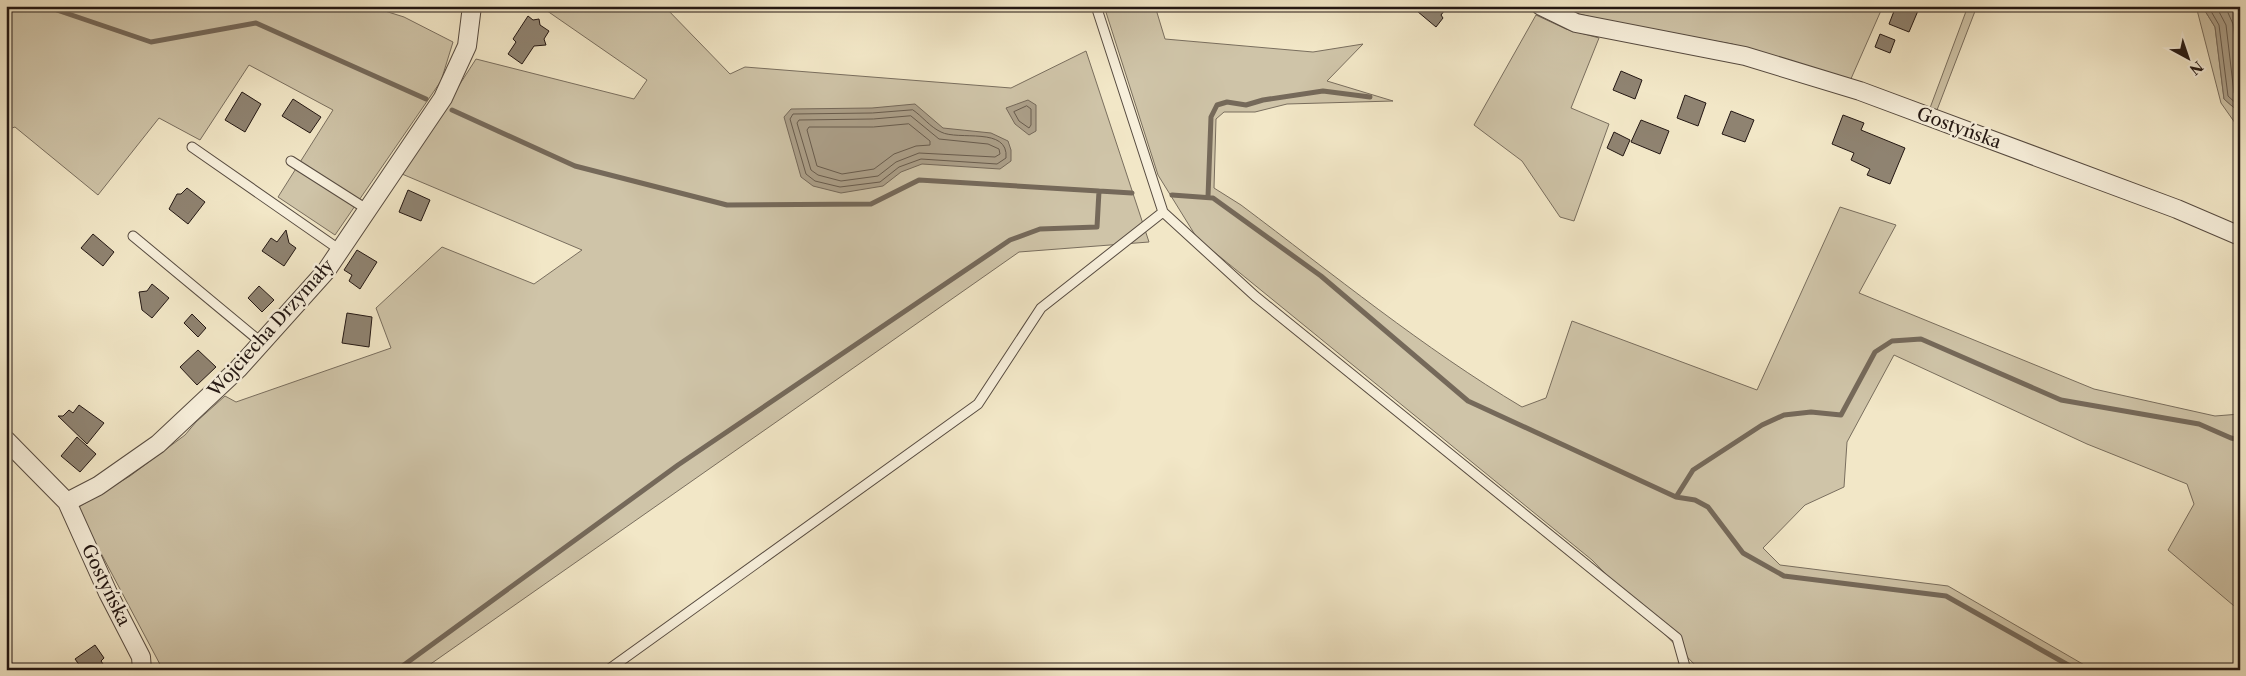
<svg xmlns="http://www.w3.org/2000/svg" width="2246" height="676" font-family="'Libre Caslon Text',serif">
<rect width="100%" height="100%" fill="#f2e7c7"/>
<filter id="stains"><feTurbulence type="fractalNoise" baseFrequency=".004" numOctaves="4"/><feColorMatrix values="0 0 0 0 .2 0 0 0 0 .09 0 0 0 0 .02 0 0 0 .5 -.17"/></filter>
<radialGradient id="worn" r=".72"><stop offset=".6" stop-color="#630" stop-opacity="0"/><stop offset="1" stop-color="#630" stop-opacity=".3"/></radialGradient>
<path fill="#cfc4a8" stroke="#796e5e" d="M 6,6 L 369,6 L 404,17 L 453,42 L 441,81 L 335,235 L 278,197 L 333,110 L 249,65 L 200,140 L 159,118 L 98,195 L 15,127 L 6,130 Z
M 540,6 L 664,6 L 730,74 L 745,67 L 1011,88 L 1086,51 L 1149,242 L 1019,252 L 422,670 L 163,670 L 77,508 L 130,476 L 185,435 L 196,422 L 225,396 L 236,402 L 391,348 L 376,308 L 442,247 L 534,284 L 582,250 L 402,174 L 476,59 L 634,99 L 647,80 Z
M 1104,6 L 1155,6 L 1165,39 L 1313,52 L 1363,44 L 1327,81 L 1393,101 L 1287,104 L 1255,112 L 1224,112 L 1216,119 L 1214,188 L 1241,205 C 1333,274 1423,348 1522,407 L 1546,398 L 1572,321 L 1757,390 L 1840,207 L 1896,225 L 1859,293 L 2094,389 L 2215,416 L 2240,414 L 2240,611 L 2168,550 L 2194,504 L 2187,484 L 2087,444 L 1894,355 L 1847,442 L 1844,487 L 1805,505 L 1763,548 L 1780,565 L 1948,586 L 2093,670 L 1700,670 L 1592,560 L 1197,238 L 1158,175 Z
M 1582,6 L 1883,6 L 1850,81 L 1732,44 L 1628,26 L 1575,13 Z
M 1968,6 L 1977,6 L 1937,110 L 1930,108 Z
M 2196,6 L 2202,6 L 2215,27 L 2224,99 L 2240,113 L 2240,130 L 2221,103 Z
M 1536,15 L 1566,29 L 1599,38 L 1571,108 L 1609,124 L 1574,221 L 1560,217 L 1522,161 L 1474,125 Z"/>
<path fill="#aca08a" stroke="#75695a" d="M 2202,6 L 2240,6 L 2240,113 L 2224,99 L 2215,27 Z
M 1028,100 L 1036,105 L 1036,131 L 1029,135 L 1015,124 L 1006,108 Z
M 915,104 L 943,128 L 991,133 L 1008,141 L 1011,150 L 1011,161 L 1000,169 L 922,164 L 901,172 L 883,186 L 841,193 L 813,186 L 801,177 L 784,117 L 791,109 L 872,108 Z"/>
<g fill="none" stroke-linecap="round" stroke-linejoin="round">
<path stroke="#685c4e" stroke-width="1" d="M 2208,6 L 2219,25 L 2228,96 L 2240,107
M 2216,6 L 2226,25 L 2234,93 L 2240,98
M 2225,6 L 2233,24 L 2240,76
M 1027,106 L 1031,109 L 1031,125 L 1029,128 L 1019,121 L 1014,112 Z
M 913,110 C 922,116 930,127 941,132 C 958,141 1009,126 1006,158 L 997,164 L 921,159 L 899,167 L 880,182 L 840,187 L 815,181 L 806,174 L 790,119 L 793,114 L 872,113 Z
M 911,116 L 939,139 L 988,144 L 999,149 L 1000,154 L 995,157 L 919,153 L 896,162 L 878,176 L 841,181 L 818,175 L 811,170 L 797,123 L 799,120 L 873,119 Z
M 909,124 L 930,141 L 930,145 L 916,146 L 894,154 L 874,169 L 842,174 L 817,166 L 807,130 L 809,127 L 873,127 Z"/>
<path stroke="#75695a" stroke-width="5" d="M 45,6 L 151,42 L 256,23 L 426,99
M 452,110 L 575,166 L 727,205 L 871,204 L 919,180 L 1132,193
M 1172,195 L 1213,198 L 1321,276 L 1468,401 L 1676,497 L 1693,470 L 1762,425 L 1784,415 L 1811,412 L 1841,415 L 1875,352 L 1892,341 L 1921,339 L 2061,400 L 2199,424 L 2231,438 L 2240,440
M 1208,197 L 1211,117 L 1217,105 L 1227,102 L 1246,105 L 1263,100 L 1323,91 L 1370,97
M 1676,497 L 1695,500 L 1708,507 L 1743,553 L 1784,576 L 1946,596 L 2077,670
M 397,670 L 678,465 L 1010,240 L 1040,229 L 1097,227 L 1099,191"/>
</g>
<path fill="#8f8371" stroke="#231713" d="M 1411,6 L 1448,6 L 1441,15 L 1443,18 L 1436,27 Z
M 1896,6 L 1920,6 L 1909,32 L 1889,24 Z
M 528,16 L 533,20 L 539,19 L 540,25 L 549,31 L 544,39 L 546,45 L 534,46 L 522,64 L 508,54 L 516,42 L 513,39 Z
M 1880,34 L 1895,40 L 1890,53 L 1875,47 Z
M 1621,71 L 1642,80 L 1635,99 L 1613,90 Z
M 242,92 L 261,104 L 245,132 L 225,120 Z
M 1685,95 L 1706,103 L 1698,126 L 1677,118 Z
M 293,99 L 321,117 L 310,133 L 282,116 Z
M 1731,111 L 1754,120 L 1745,142 L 1722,134 Z
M 1843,115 L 1864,123 L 1861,130 L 1905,148 L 1890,184 L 1867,175 L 1870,169 L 1851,160 L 1854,153 L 1832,144 Z
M 1641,120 L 1669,131 L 1660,154 L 1631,142 Z
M 1614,132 L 1630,140 L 1623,156 L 1607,148 Z
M 187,188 L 205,202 L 188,224 L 169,209 L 177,194 L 181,194 Z
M 408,190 L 430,200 L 421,221 L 399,212 Z
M 286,230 L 289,243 L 296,248 L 284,266 L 262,251 L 271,238 L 277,242 Z
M 93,234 L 114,252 L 103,266 L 81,248 Z
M 357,250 L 377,262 L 360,289 L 349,281 L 352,275 L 344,270 Z
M 152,284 L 169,298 L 152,318 L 142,310 L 139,292 L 147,291 Z
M 259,286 L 274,300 L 262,312 L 248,298 Z
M 347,313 L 372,317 L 369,347 L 342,343 Z
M 192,314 L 206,328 L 198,337 L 184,323 Z
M 198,350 L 216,367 L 197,385 L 180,367 Z
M 79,405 L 104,423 L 87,444 L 58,416 L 63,416 L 69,410 L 73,413 Z
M 77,437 L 96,454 L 80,472 L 61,456 Z
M 95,645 L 104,658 L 101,661 L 107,670 L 83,670 L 75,659 Z"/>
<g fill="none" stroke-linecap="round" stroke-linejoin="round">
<g stroke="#574b40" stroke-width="11">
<path id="service" d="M 1096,6 L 1163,212 L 1255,296 L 1677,638 L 1686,670
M 192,147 L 340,250
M 291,161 L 368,210
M 133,236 L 262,343
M 608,670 L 978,404 L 1041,308 L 1163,212"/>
</g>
<g stroke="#574b40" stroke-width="20">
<path id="minor" d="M 1541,6 L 1576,23 L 1745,56 L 1860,91 L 2177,209 L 2240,236
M 6,440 L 67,502 L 108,593 L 141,657 L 142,670
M 67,502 L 98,486 L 158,444 L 238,369 L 326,271 L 443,98 L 467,46 L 472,6"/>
</g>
<use href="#service" stroke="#f7efdb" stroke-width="9"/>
<use href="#minor" stroke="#f7efdb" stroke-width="18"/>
</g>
<g text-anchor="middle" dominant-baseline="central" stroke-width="5" stroke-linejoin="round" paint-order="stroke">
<g font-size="18" fill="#231713" stroke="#f7efdb">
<text transform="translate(1959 128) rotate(20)">Gostyńska</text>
<text transform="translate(271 328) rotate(-48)">Wojciecha Drzymały</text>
<text transform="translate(106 585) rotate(64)">Gostyńska</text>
</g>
</g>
<rect width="2246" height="676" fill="none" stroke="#f2e7c7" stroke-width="25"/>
<rect x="8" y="8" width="2231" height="661" fill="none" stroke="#231713" stroke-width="2.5"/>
<rect x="12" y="12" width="2221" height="651" fill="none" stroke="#231713"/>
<g transform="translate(2188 58) rotate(140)" stroke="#f7efdb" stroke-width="4" paint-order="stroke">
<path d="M0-4L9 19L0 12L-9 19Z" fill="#231713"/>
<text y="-8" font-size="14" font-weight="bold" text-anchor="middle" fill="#231713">N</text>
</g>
<rect width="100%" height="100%" filter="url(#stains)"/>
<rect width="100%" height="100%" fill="url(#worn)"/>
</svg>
